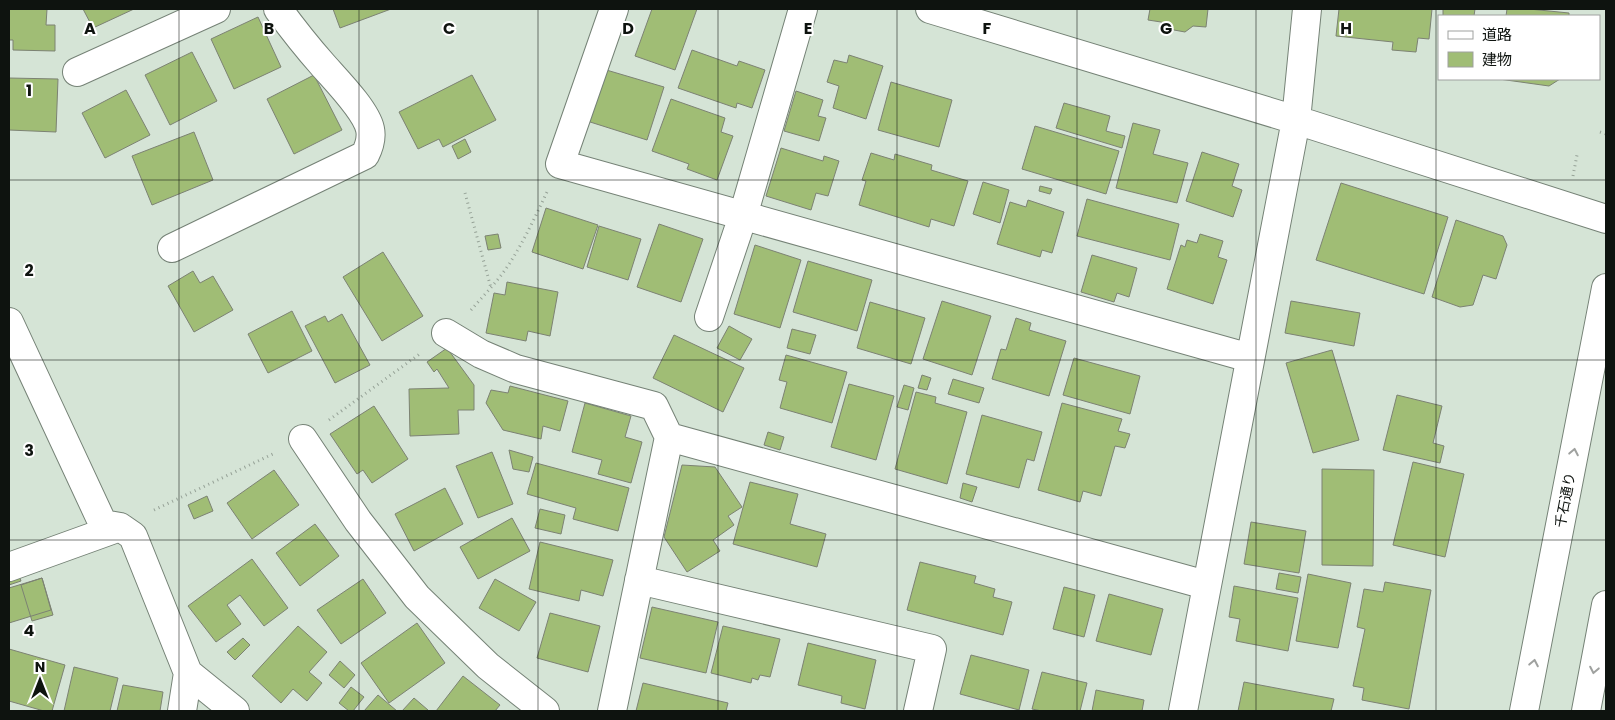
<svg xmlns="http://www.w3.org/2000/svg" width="1615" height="720" font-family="Poppins,'Noto Sans JP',sans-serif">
<rect width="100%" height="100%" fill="#d5e4d6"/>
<path fill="#a0bd75" stroke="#7c8273" d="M 9,9 L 47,9 L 46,25 L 55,25 L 55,51 L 13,50 L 13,40 L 9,40 Z
M 83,9 L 134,9 L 93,28 Z
M 333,9 L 391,9 L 340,28 Z
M 652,9 L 697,9 L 675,70 L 635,56 Z
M 1150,9 L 1208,9 L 1206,27 L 1193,26 L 1185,32 L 1174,30 L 1161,22 L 1148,20 Z
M 1339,9 L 1432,9 L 1429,39 L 1418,38 L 1416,52 L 1392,50 L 1393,42 L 1336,36 Z
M 1443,9 L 1475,9 L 1474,16 L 1443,16 Z
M 1507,9 L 1529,9 L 1569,13 L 1569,16 L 1506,16 Z
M 258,17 L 281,67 L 234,89 L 211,39 Z
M 692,50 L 737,66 L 739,61 L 765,70 L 752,108 L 737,103 L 736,108 L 678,88 Z
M 192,52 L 217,101 L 170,125 L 145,75 Z
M 849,55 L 883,66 L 866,119 L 833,108 L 839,86 L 827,82 L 834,60 L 847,63 Z
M 603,69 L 664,87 L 647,140 L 587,121 Z
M 314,75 L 342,130 L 294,154 L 267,99 Z
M 472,75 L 496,120 L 443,147 L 439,139 L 418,149 L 399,112 Z
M 9,78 L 58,79 L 56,132 L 9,130 Z
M 1499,79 L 1560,79 L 1549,86 Z
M 891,82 L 952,100 L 939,147 L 878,130 Z
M 126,90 L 150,135 L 105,158 L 82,113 Z
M 796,91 L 823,100 L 818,116 L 826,118 L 819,141 L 784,131 Z
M 671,99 L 725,118 L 721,132 L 733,136 L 717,180 L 687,169 L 689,164 L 652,151 Z
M 1064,103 L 1110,116 L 1106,131 L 1125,136 L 1122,148 L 1056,128 Z
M 1133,123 L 1160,130 L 1153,154 L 1188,163 L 1177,203 L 1116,188 Z
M 1035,126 L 1119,151 L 1106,194 L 1022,169 Z
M 194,132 L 213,180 L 152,205 L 132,156 Z
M 465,139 L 471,152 L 458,159 L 452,146 Z
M 781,148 L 823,161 L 824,156 L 839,161 L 828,196 L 816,193 L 811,210 L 766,196 Z
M 1202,152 L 1239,164 L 1232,186 L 1242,190 L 1233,217 L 1186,201 Z
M 871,153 L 894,160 L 895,154 L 932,165 L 931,170 L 968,181 L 954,226 L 931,219 L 929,227 L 859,205 L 866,181 L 862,180 Z
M 983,182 L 1009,190 L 1000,223 L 973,214 Z
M 1341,183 L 1448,217 L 1424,294 L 1316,260 Z
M 1040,186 L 1052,189 L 1050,194 L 1039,191 Z
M 1087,199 L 1179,224 L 1170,260 L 1077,236 Z
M 1028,200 L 1064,212 L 1052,253 L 1042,250 L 1040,257 L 997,244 L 1010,202 L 1026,207 Z
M 546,208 L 598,225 L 583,269 L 532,252 Z
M 1456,220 L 1503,236 L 1507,245 L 1496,279 L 1483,275 L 1473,305 L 1460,307 L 1432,297 Z
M 659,224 L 703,239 L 681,302 L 637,287 Z
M 599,226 L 641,239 L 628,280 L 587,267 Z
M 498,234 L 501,248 L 488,250 L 485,236 Z
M 1200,234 L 1223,241 L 1218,257 L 1227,260 L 1213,304 L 1167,289 L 1181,245 L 1185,247 L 1187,240 L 1197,243 Z
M 755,245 L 801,260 L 780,328 L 734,314 Z
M 383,252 L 423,316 L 382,341 L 343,277 Z
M 1092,255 L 1137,268 L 1129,297 L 1117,293 L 1114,302 L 1081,292 Z
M 808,261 L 872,280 L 857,331 L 793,312 Z
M 193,271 L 200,283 L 213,276 L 233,310 L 194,332 L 168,286 Z
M 507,282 L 558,292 L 550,336 L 528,331 L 526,341 L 486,333 L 494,293 L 505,295 Z
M 942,301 L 991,316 L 972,375 L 923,359 Z
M 1291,301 L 1360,313 L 1354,346 L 1285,333 Z
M 870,302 L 925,318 L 911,364 L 857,348 Z
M 292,311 L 312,351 L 268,373 L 248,334 Z
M 342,314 L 370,365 L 335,383 L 305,326 L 325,316 L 328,322 Z
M 1016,318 L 1031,323 L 1029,330 L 1066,341 L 1049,396 L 992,379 L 1001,349 L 1006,350 Z
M 729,326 L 752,339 L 740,360 L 717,348 Z
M 792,329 L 816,335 L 810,354 L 787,348 Z
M 674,335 L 744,368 L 723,412 L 653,378 Z
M 447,348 L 474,385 L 474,410 L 458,410 L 459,434 L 410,436 L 409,389 L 449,388 L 437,369 L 434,372 L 427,362 Z
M 1332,350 L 1359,440 L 1313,453 L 1286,363 Z
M 786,355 L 847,372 L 832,423 L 780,408 L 787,382 L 779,380 Z
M 1074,358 L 1140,376 L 1130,414 L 1063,395 Z
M 922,375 L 931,378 L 927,390 L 918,388 Z
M 953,379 L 984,388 L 979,403 L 948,394 Z
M 849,384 L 894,396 L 876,460 L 831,447 Z
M 904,385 L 914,388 L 908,410 L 897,407 Z
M 510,386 L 568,401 L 560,431 L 543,426 L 541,439 L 503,430 L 486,403 L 491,390 L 508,393 Z
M 916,392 L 936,397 L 935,403 L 967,412 L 947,484 L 895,469 Z
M 1397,395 L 1442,406 L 1433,443 L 1444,446 L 1440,463 L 1383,450 Z
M 585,403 L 631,416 L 625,437 L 642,442 L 631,483 L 598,474 L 602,460 L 572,452 Z
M 1062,403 L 1122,419 L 1118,431 L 1130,434 L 1125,448 L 1115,446 L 1101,496 L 1083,491 L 1080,502 L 1038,490 Z
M 374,406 L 408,459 L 372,483 L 363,470 L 357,474 L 330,434 Z
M 982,415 L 1042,432 L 1034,461 L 1027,459 L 1019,488 L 966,474 Z
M 768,432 L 784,437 L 780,450 L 764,445 Z
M 509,450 L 533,457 L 529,472 L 513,469 Z
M 492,452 L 513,504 L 478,518 L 456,466 Z
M 1413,462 L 1464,474 L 1445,557 L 1393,545 Z
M 536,463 L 629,488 L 618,531 L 573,519 L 576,508 L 527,494 Z
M 682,465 L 715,467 L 742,507 L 728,516 L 734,525 L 713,540 L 720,551 L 687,572 L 664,537 Z
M 1322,469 L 1374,470 L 1373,566 L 1322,565 Z
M 274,470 L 299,505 L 252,539 L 227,503 Z
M 750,482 L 798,494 L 790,524 L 826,534 L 817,567 L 733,544 Z
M 963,483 L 977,487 L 972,502 L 960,498 Z
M 445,488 L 463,524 L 414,551 L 395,514 Z
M 207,496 L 213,511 L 194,519 L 188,505 Z
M 540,509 L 565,515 L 561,534 L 535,528 Z
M 512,518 L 530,551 L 478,579 L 460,547 Z
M 1251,522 L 1306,531 L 1299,573 L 1244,564 Z
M 315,524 L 339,556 L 300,586 L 276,553 Z
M 540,542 L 613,560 L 603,596 L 581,590 L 579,601 L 529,589 Z
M 252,559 L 288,608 L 264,626 L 240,595 L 227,605 L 241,624 L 216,642 L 188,606 Z
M 920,562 L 976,576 L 974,583 L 995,589 L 993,597 L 1012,602 L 1003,635 L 907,610 Z
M 18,573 L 21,581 L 9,585 L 9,576 Z
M 1279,573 L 1301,577 L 1298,593 L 1276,589 Z
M 1308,574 L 1351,583 L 1338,648 L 1296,641 Z
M 42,578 L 53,615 L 32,621 L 21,585 Z
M 42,578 L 51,610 L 9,623 L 9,588 Z
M 363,579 L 386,613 L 341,644 L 317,610 Z
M 495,579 L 536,602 L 519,631 L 479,608 Z
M 1385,582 L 1431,590 L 1409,709 L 1362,700 L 1364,688 L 1353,686 L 1365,629 L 1357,627 L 1364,589 L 1383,592 Z
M 1234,586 L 1298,598 L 1288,651 L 1236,641 L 1240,619 L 1229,617 Z
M 1064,587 L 1095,595 L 1084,637 L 1053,629 Z
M 1109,594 L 1163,609 L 1151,655 L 1096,641 Z
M 652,607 L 718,622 L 706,673 L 640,658 Z
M 550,613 L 600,626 L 588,672 L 537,658 Z
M 417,623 L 445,663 L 389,703 L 361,663 Z
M 298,626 L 327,652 L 309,672 L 322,683 L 307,701 L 293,689 L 281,703 L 252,676 Z
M 723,626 L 780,639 L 770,677 L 760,675 L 758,680 L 752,678 L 751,683 L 711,673 Z
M 243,638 L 250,645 L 235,660 L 227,652 Z
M 808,643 L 876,660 L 865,709 L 841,703 L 842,696 L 798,685 Z
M 9,649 L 65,665 L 52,711 L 44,711 L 9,701 Z
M 971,655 L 1029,670 L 1019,710 L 960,694 Z
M 340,661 L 355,675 L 344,688 L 329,675 Z
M 74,667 L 118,678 L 110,711 L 64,711 Z
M 1042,672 L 1087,683 L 1080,711 L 1042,711 L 1032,709 Z
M 463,676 L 500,705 L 495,711 L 436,711 Z
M 1244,682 L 1334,699 L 1331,711 L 1238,711 Z
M 643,683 L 728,703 L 726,711 L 636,711 Z
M 123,685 L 163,692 L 160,711 L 117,711 Z
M 351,687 L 364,697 L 353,711 L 349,711 L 339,703 Z
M 1096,690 L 1144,700 L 1142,711 L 1092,711 Z
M 378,695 L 397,711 L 364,711 Z
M 414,698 L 428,710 L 428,711 L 402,711 Z"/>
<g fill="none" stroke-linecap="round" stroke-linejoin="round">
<g stroke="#758276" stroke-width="30">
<path id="minor" d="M 614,9 L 560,164 L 1250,358
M 930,9 L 1296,120 L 1606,219
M 77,72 L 216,9
M 172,248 L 365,155 C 369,147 372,138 370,129 C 366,110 335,79 322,64 C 306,46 292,28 278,9
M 709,317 L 743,216 L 803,9
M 9,322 L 103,524 L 120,527 L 133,536 L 188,673 L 235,711
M 446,333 L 481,354 L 516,369 L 654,406 L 669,437
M 303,439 L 358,521 L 417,597 L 488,666 L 545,711
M 9,567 L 120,527
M 639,580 L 932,649 L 918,711
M 182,711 L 188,673
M 612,711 L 669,437 L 1206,585
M 1183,711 L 1296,120 L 1307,9"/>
</g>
<g stroke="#758276" stroke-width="30">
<path id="major" d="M 1524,711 L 1606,288
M 1586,711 L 1606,605"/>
</g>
<path stroke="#96a297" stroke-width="3" stroke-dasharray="1 4" stroke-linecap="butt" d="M 1600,132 L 1606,134
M 1573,176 L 1577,155
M 465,193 L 491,288
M 471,310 C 485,294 500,279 511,261 C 525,239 536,215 547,192
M 329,420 L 421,353
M 154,510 L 275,453"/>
<use href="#minor" stroke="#fff" stroke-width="28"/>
<use href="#major" stroke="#fff" stroke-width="28"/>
</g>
<defs><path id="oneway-chevron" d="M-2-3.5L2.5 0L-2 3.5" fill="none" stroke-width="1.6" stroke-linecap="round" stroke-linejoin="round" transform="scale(1.25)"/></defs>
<g stroke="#9fa19f">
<use href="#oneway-chevron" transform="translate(1574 452) rotate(-79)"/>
<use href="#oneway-chevron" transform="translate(1534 663) rotate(-79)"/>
<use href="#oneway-chevron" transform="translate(1594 670) rotate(101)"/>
</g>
<path fill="none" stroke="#0e130f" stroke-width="1" stroke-opacity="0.55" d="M 179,9 L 179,711M 359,9 L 359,711M 538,9 L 538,711M 718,9 L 718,711M 897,9 L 897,711M 1077,9 L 1077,711M 1256,9 L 1256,711M 1436,9 L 1436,711M 9,180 L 1606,180M 9,360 L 1606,360M 9,540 L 1606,540"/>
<g text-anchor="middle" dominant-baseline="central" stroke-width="4" stroke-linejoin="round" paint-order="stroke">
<g font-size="14" fill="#0e130f" stroke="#fff">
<text transform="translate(1565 500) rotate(-79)">千石通り</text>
</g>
</g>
<g font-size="16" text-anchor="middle" font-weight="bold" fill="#0e130f" stroke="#fff" stroke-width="4" stroke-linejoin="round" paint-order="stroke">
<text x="90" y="34">A</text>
<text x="269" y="34">B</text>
<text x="449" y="34">C</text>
<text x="628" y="34">D</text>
<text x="808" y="34">E</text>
<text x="987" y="34">F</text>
<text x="1166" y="34">G</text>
<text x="1346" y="34">H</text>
<text x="29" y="96">1</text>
<text x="29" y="276">2</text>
<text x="29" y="456">3</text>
<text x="29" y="636">4</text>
</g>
<rect width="1615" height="720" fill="none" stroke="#0e130f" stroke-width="20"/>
<rect x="1438" y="15" width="162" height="65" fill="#ffffff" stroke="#9fa19f"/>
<rect x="1448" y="31" width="25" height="8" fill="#ffffff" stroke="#9fa19f"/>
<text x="1482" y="40" font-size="15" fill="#0e130f">道路</text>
<rect x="1448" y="52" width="25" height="15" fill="#a0bd75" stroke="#9fa19f"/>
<text x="1482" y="65" font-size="15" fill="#0e130f">建物</text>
<g transform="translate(40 680)" stroke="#ffffff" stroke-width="4" paint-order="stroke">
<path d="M0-4L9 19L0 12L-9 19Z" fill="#0e130f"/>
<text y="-8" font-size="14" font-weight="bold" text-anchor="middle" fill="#0e130f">N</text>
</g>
</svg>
